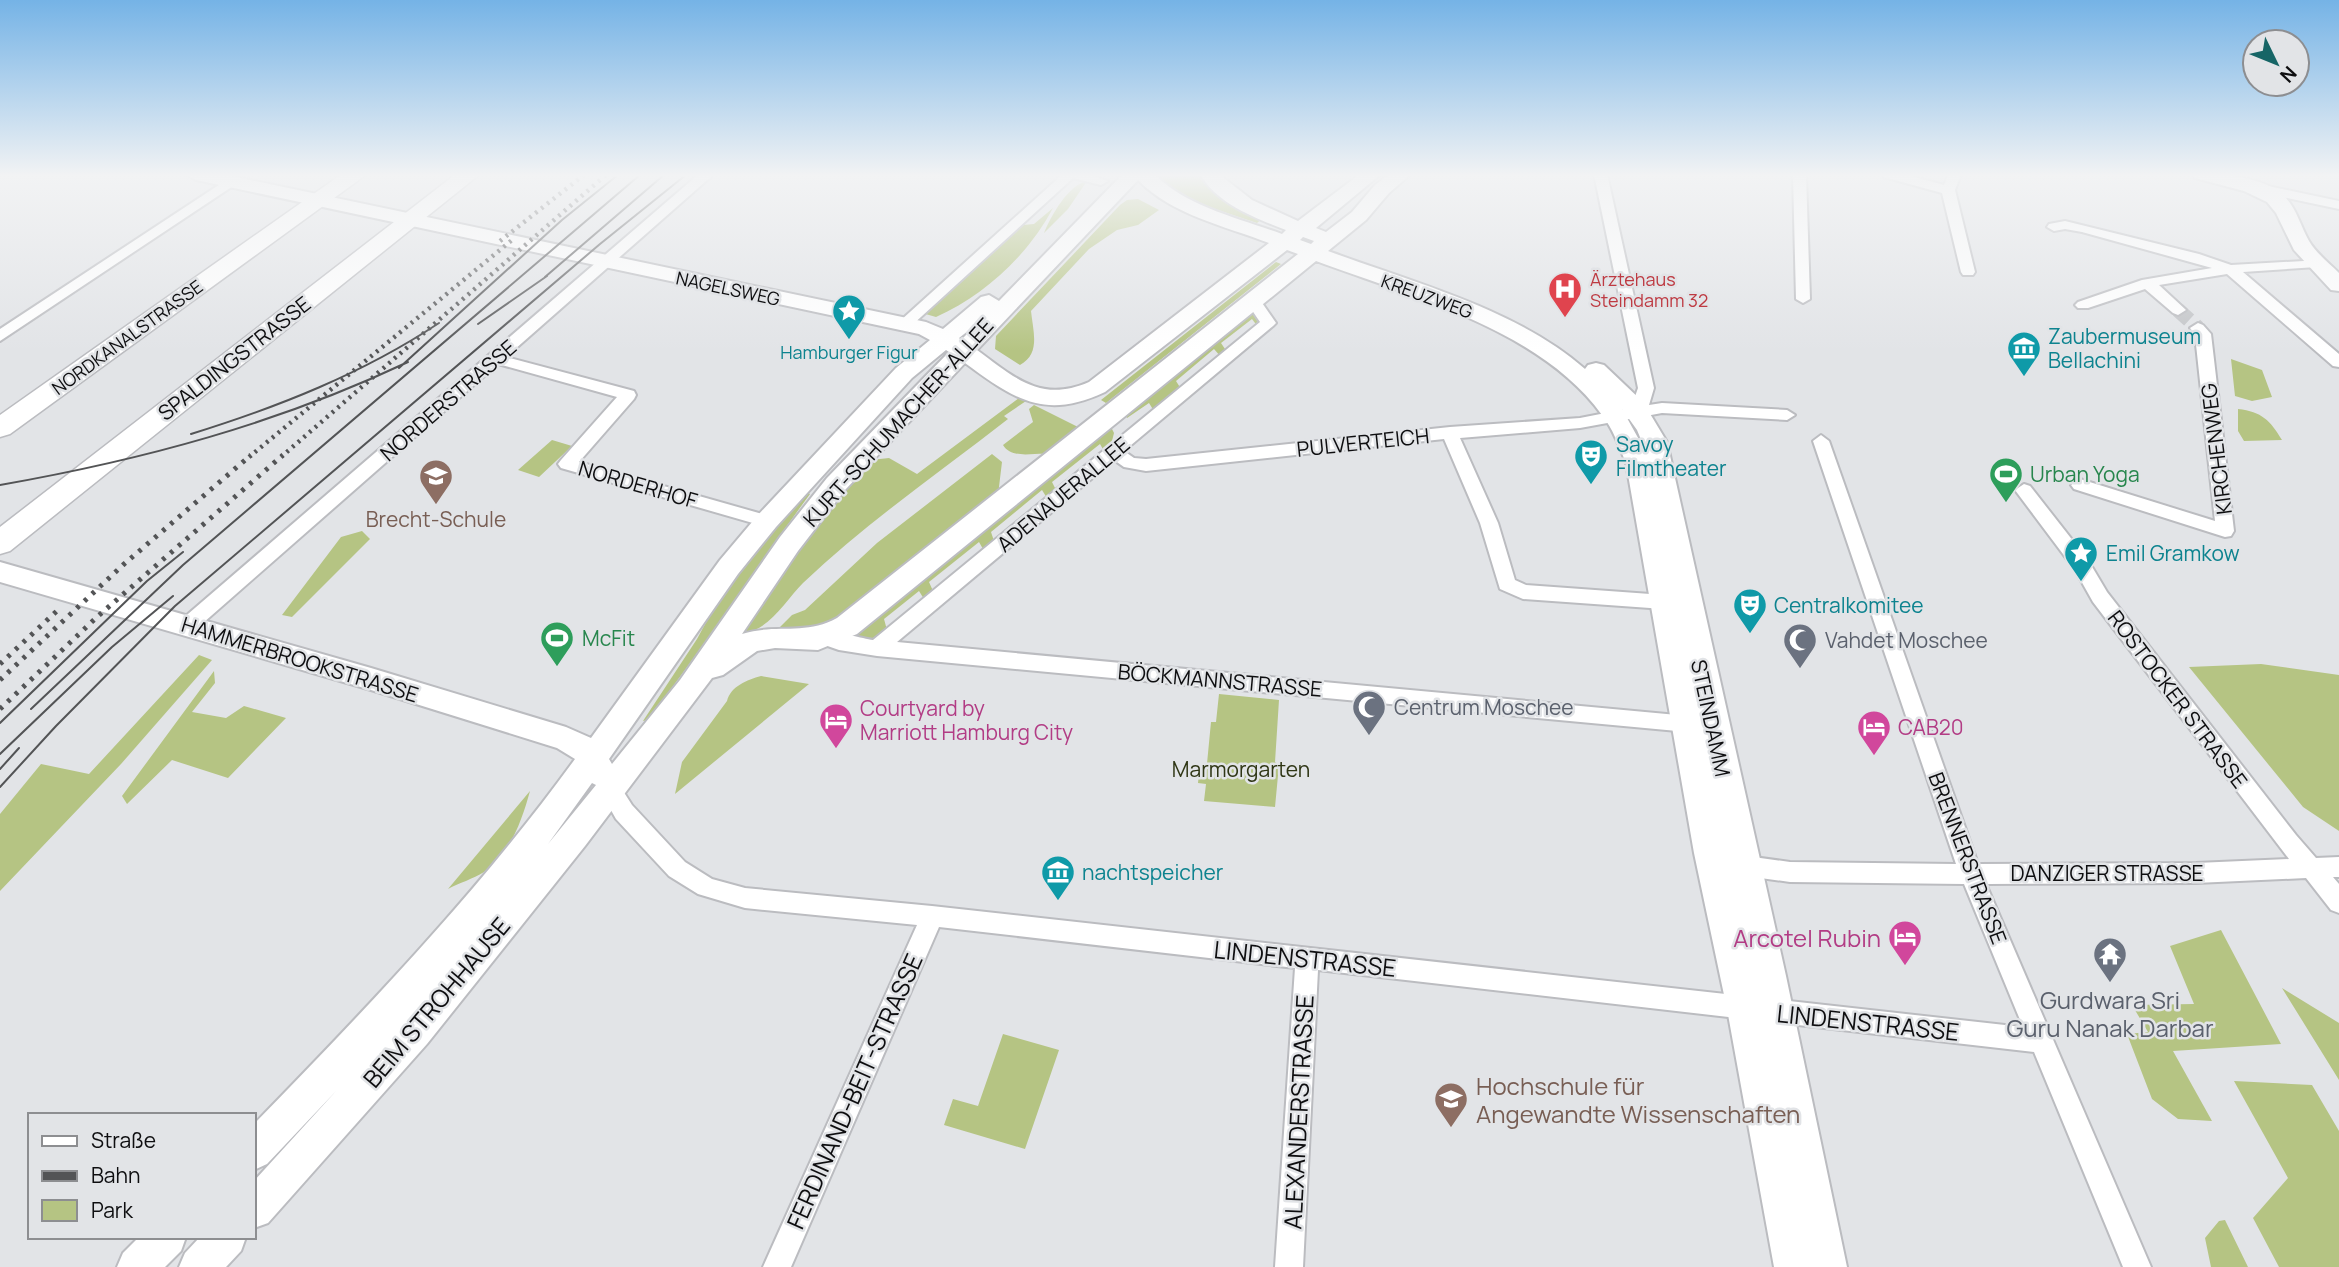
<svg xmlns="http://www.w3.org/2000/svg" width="2339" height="1267" font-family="Manrope,sans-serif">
<rect width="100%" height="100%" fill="#e2e4e7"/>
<path fill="#b5c483" d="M 1155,174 L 1202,174 L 1206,181 L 1263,218 L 1257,223 L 1182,198 L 1152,176 Z
M 1087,181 L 1068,209 L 1044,233 C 1051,216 1068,185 1087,181 Z
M 1138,199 L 1159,210 L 1138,225 L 1117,230 L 1089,249 L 1031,311 C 1033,331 1041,354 1020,365 L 995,349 L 996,336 L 1120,205 L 1127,200 Z
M 1053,208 C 1028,255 985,295 936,317 L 922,313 L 1013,232 L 1023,225 L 1034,224 Z
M 1276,262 L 1281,264 L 1106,403 L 1101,400 Z
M 1253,310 L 1259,318 L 1258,327 L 1252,319 L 1221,343 L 1227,352 L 1221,357 L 1214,349 L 1176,381 L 1181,389 L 1154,411 L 1149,403 L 1127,418 L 1125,414 Z
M 2231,359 L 2262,370 L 2272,397 L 2252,401 L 2235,396 Z
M 1019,398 L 1026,401 L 1004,416 L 1008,419 C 940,472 866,523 803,583 C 786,600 768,632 744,632 C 782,571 823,514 871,460 L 889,458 L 917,474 Z
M 1034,405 L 1080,428 L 1050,454 C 1035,452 1012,460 1003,445 L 1033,422 L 1029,409 Z
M 2238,409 C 2262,412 2270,420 2282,440 L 2244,441 L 2238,431 Z
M 1110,425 L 1114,433 L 1111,445 L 1104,451 L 1100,444 L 1052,482 L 1056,490 L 1047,498 L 1042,490 L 991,532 L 994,541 L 983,549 L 979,542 L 929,582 L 933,591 L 924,599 L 919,591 L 884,619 L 887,630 C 875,641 862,640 847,637 Z
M 552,440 L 572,446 L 539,477 L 518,470 Z
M 992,454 L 1002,462 L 998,495 L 828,628 L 778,629 L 792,615 L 805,610 L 877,543 Z
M 805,491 L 810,494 C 755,569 704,646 648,720 L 643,721 L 697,639 L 730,578 Z
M 362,531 L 370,539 L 292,617 L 282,615 L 341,537 Z
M 199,655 L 212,660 L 121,764 L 0,891 L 0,814 L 41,764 L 89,774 Z
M 2261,664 L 2339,675 L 2339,831 L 2303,807 L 2189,667 Z
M 214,671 L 215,683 L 192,712 L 226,718 L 244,706 L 286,718 L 228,778 L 172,760 L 127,804 L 122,796 Z
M 761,676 L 809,684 L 675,794 L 682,762 L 727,701 C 731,686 747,680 761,676 Z
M 1219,694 L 1279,700 L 1275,762 L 1279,765 L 1275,807 L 1204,801 L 1206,784 L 1198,783 L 1199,773 L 1206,774 L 1211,722 L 1216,722 Z
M 530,791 C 522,820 510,855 484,872 C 473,879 459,883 448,889 Z
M 2221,930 L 2281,1044 L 2173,1051 L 2212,1121 L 2178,1119 L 2152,1099 L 2127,1034 L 2148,1032 L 2132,1005 L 2194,1004 L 2170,946 Z
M 2282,988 L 2339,1023 L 2339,1080 Z
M 1003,1034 L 1059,1050 L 1025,1149 L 944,1125 L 953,1099 L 978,1106 Z
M 2234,1081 L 2312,1085 L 2339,1131 L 2339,1267 L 2279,1267 L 2253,1218 L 2288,1178 Z
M 2225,1220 L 2248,1267 L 2211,1267 L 2205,1238 L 2219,1221 Z"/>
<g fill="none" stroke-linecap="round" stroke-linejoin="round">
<path stroke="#c2c4c7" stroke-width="15" stroke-dasharray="15 8" stroke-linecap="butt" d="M 2178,310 L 2198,328"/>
<g stroke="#bbbcc0" stroke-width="4">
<path id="street" d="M 699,174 L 714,174 L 506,357 L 634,391 L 636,395 L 634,399 L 579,462 L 773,517 L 776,521 L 773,525 L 767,527 L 561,468 L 558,464 L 561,460 L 617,397 L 498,364 L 195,630 L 188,632 L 181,630 L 178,625 L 181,620 Z
M 1063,174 L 1087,174 L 1108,181 L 1101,185 L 1073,178 L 910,327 L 900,327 L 897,324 L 900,321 Z
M 1594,174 L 1607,174 L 1654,388 L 1649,405 L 1662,403 L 1787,410 L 1795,415 L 1787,420 L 1662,413 L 1580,428 L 1460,438 L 1498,523 L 1515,580 L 1526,585 L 1664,595 L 1671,597 L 1673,602 L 1671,607 L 1664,609 L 1523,599 L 1500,589 L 1480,523 L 1444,439 L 1146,471 L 1124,467 L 1114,460 L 897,642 L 1688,716 L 1695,718 L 1698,724 L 1695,730 L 1688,732 L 877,656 L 839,650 L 819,643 L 816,638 L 819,633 C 830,629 860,638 873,640 L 1260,322 L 1245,300 L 1248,297 L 1258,297 L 1276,323 L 1273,326 L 1124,451 L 1134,458 L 1146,459 L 1450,427 L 1580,418 L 1631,408 L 1638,388 Z
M 1793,174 L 1806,174 L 1810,299 L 1803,303 L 1796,299 Z
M 1883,174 L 1903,174 L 1944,185 L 1949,174 L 1961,174 L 1955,190 L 1975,272 L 1973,275 L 1963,275 L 1961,272 L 1942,193 L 1884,177 Z
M 231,177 L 238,181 L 236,184 L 0,341 L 0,329 Z
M 2254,183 L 2339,201 L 2339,209 L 2249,190 L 2247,187 Z
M 2065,221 L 2199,254 L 2231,265 L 2322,260 L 2324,263 L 2317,267 L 2243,272 L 2339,354 L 2339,367 L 2333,366 L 2227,274 L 2159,285 L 2186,310 L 2178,315 L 2173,313 L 2145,289 L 2088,308 L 2078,308 L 2075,305 L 2078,302 L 2142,280 L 2212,268 L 2082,232 L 2065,229 L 2054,231 L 2047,227 L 2049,224 Z
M 2198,323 L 2203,325 L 2211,334 L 2234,531 L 2231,536 L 2225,537 L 2074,489 L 2071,485 L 2080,479 L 2215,521 L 2195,335 L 2190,328 Z
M 1821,435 L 1829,441 L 1978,864 L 2196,863 L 2289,859 L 2093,602 L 2075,570 L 2015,490 L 2024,484 L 2030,486 L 2088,560 L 2107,592 L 2296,835 L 2316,858 L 2339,857 L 2339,877 L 2333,877 L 2339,884 L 2339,913 L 2331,910 L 2306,878 L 2196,883 L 1986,884 L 2151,1267 L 2123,1267 L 2034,1052 L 1318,970 L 1303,1267 L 1275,1267 L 1295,968 L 939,927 L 791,1267 L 763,1267 L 917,925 L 745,908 L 698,894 L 669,876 L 616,819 L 599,789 L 602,783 L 610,780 L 618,783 L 632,805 L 685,862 L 712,879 L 745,888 L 932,906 L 2023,1027 L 1964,884 L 1790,882 L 1739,875 L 1731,872 L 1728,865 L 1731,858 L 1739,855 L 1790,862 L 1956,864 L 1813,441 Z"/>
</g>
<g stroke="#bbbcc0" stroke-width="4">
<path id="secondary" d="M 186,174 L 222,174 L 926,322 L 943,329 L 981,297 L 989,295 L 999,301 L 1123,174 L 1154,174 C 1187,207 1239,218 1282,234 L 1286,230 C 1255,218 1217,204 1200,174 L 1219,174 L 1252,200 L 1298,221 L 1360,174 L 1381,174 L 1316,228 L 1326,232 L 1352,212 L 1375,185 L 1390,174 L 1411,174 L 1389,193 L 1366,220 L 1328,251 C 1412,282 1517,309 1585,369 L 1588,365 L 1596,363 L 1604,365 L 1643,402 L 1667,442 L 1786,976 L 1847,1267 L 1774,1267 L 1727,1009 L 1694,853 L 1626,463 C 1619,446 1613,429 1602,415 C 1540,329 1410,296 1316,261 L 857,634 L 818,650 L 775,648 L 757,651 L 723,675 L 712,678 L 585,846 L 427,1044 L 268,1223 L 254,1228 L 254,1181 L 337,1090 L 267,1164 L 254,1170 L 254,1124 C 367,1008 480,890 575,759 L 557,748 L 371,690 L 0,582 L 0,562 L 371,668 L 566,727 L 591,738 L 720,560 L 758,515 L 896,368 L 930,340 L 919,334 L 196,180 ZM 1138,180 C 1172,215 1225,226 1269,243 L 1089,382 C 1041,403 1015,378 977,350 ZM 1303,237 L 1314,241 L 1311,244 L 1300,240 ZM 1287,250 L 1298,254 L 837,618 C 805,636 777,623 742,634 L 798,551 L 845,490 L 965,363 C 1015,400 1045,420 1105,392 ZM 978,323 L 961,340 L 959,338 ZM 946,350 L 949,352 L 827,478 L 780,537 L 680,680 L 612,764 L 609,759 L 738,574 L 776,527 L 912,378 ZM 1622,409 L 1637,430 L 1647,454 ZM 592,783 L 596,785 L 548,844 Z
M 2193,174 C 2221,174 2258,175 2282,194 C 2296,206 2300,225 2309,241 C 2316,253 2329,263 2339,273 L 2339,291 L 2331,290 L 2294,250 L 2276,213 L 2267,202 L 2244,191 L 2195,178 Z
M 139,1237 L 186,1237 L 181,1251 L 165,1267 L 117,1267 L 123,1253 Z
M 200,1237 L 246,1237 L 241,1251 L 226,1267 L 179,1267 L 185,1253 Z"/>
</g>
<g stroke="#bbbcc0" stroke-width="3">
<path id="primary" d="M 342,174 L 367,174 L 10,434 L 0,437 L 0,415 Z
M 456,174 L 480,174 L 10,551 L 0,554 L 0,527 Z"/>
</g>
<use href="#street" fill="#fff" fill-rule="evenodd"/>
<use href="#secondary" fill="#fff" fill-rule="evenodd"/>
<use href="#primary" fill="#fff" fill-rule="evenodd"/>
<path stroke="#535456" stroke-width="2" d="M 545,277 L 665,174
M 478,324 L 547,276
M 399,368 L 562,220 L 619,174
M 191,434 C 278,407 362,374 439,323
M 0,485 C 142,460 277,424 408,362
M 31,709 L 183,565 L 641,174
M 0,723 L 147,581 L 183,552
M 0,754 L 112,647 L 173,596
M 0,769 L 19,748
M 0,787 L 56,726 L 175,606 L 600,244 L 687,174"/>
<path stroke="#535456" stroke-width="4.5" stroke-dasharray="2.5 5" stroke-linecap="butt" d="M 500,241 L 585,174
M 249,457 L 512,240
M 281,457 L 607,174"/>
<path stroke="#535456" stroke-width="5" stroke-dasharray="3.5 7" stroke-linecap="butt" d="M 0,664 L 59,609
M 0,680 L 123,565 L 251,455
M 0,709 L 97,617 L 283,455"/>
</g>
<linearGradient id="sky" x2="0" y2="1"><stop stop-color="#75b3e6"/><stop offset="0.5" stop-color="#f2f3f4"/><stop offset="1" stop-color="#f2f3f4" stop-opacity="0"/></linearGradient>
<rect width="2339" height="351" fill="url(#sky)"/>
<defs>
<g id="hospital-pin" transform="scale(1.75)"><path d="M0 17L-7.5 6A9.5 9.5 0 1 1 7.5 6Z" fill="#e0444e" stroke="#e2e4e7"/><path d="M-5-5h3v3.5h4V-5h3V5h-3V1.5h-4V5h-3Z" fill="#fff"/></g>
<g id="sight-pin" transform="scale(1.75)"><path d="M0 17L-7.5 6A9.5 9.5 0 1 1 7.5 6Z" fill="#0f9aa8" stroke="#e2e4e7"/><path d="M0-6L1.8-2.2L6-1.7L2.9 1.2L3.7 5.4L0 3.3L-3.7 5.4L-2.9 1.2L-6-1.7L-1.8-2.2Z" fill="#fff"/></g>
<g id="museum-pin" transform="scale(1.75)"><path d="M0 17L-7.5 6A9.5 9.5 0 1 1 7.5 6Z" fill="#0f9aa8" stroke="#e2e4e7"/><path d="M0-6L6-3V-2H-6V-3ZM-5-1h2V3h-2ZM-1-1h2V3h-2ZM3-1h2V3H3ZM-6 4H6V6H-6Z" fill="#fff"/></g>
<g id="theatre-pin" transform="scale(1.75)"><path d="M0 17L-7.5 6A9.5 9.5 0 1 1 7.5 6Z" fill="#0f9aa8" stroke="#e2e4e7"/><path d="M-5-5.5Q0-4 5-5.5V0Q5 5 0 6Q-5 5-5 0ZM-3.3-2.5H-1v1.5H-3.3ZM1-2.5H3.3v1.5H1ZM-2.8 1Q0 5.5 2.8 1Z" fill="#fff"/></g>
<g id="stadium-pin" transform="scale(1.75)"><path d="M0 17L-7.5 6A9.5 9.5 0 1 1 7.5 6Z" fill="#2e9e5b" stroke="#e2e4e7"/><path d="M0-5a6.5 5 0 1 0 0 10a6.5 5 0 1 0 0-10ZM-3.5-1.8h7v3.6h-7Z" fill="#fff"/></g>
<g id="school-pin" transform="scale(1.75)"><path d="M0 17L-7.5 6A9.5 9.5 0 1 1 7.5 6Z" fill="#8d6e63" stroke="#e2e4e7"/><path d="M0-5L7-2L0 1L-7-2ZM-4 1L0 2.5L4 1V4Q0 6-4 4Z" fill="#fff"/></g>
<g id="mosque-pin" transform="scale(1.75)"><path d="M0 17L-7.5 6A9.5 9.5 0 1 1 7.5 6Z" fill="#6b7280" stroke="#e2e4e7"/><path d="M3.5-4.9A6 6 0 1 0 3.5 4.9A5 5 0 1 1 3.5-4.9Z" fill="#fff"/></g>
<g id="hotel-pin" transform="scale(1.75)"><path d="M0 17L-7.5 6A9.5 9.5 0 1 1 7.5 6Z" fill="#d1479c" stroke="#e2e4e7"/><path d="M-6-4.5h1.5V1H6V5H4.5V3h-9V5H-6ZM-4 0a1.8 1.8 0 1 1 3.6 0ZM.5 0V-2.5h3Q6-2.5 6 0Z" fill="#fff"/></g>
<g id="temple-pin" transform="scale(1.75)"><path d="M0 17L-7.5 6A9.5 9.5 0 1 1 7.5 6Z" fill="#6b7280" stroke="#e2e4e7"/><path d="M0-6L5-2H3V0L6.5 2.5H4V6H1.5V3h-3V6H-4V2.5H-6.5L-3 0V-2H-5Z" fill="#fff"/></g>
<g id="university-pin" transform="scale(1.75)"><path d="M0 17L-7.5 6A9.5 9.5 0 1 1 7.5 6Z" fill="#8d6e63" stroke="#e2e4e7"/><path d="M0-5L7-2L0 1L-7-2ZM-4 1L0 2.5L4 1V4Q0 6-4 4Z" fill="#fff"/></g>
</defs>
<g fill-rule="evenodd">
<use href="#hospital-pin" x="1565" y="289"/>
<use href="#sight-pin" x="849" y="311"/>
<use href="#museum-pin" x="2024" y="348"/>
<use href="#theatre-pin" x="1591" y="456"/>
<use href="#stadium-pin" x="2006" y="474"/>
<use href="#school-pin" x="436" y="476"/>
<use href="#sight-pin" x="2081" y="553"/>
<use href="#theatre-pin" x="1750" y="605"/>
<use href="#stadium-pin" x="557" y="638"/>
<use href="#mosque-pin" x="1800" y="640"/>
<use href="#mosque-pin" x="1369" y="707"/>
<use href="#hotel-pin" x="836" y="720"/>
<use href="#hotel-pin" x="1874" y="727"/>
<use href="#museum-pin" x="1058" y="872"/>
<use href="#hotel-pin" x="1905" y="937"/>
<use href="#temple-pin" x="2110" y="954"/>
<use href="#university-pin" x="1451" y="1099"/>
</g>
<g text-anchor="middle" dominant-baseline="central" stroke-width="5" stroke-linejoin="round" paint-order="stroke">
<g font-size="18" fill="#be3a42" stroke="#e2e4e7" text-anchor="start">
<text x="1590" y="279">Ärztehaus<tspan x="1590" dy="21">Steindamm 32</tspan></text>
</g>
<g font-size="18" fill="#0e0e10" stroke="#e2e4e7">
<text transform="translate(728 288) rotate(12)">NAGELSWEG</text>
<text transform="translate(1427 296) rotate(20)">KREUZWEG</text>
<text transform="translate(127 337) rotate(-36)">NORDKANALSTRASSE</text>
</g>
<g font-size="18" fill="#0d838f" stroke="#e2e4e7">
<text x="849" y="352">Hamburger Figur</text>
</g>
<g font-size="21" fill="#0d838f" stroke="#e2e4e7" text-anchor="start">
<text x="2048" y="336">Zaubermuseum<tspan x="2048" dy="24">Bellachini</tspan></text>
<text x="1616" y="444">Savoy<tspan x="1616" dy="24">Filmtheater</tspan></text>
<text x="2106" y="553">Emil Gramkow</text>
<text x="1774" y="605">Centralkomitee</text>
<text x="1082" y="872">nachtspeicher</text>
</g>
<g font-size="21" fill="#0e0e10" stroke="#e2e4e7">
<text transform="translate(234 358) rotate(-38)">SPALDINGSTRASSE</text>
<text transform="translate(448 400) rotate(-41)">NORDERSTRASSE</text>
<text transform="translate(898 422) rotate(-48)">KURT-SCHUMACHER-ALLEE</text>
<text transform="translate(1363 442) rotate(-6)">PULVERTEICH</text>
<text transform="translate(2216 449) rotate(-97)">KIRCHENWEG</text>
<text transform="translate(638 484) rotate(16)">NORDERHOF</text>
<text transform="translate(1063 494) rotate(-40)">ADENAUERALLEE</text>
<text transform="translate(300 659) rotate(17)">HAMMERBROOKSTRASSE</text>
<text transform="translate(1220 680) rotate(5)">BÖCKMANNSTRASSE</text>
<text transform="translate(2178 699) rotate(53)">ROSTOCKER STRASSE</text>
<text transform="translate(1711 718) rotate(78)">STEINDAMM</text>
<text transform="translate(1968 858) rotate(69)">BRENNERSTRASSE</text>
<text x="2107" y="873">DANZIGER STRASSE</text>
</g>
<g font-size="21" fill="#27864d" stroke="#e2e4e7" text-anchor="start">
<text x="2030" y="474">Urban Yoga</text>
<text x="582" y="638">McFit</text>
</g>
<g font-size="21" fill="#785e54" stroke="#e2e4e7">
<text x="436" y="519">Brecht-Schule</text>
</g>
<g font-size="21" fill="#5b616d" stroke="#e2e4e7" text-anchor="start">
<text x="1825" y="640">Vahdet Moschee</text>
<text x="1394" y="707">Centrum Moschee</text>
</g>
<g font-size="21" fill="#b23c85" stroke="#e2e4e7" text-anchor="start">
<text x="860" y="708">Courtyard by<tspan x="860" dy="24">Marriott Hamburg City</tspan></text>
<text x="1898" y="727">CAB20</text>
</g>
<g font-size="21" fill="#2f3615" stroke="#e2e4e7">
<text x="1241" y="769">Marmorgarten</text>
</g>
<g font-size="24" fill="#b23c85" stroke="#e2e4e7" text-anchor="end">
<text x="1881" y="937">Arcotel Rubin</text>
</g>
<g font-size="24" fill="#0e0e10" stroke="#e2e4e7">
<text transform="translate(1305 958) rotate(6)">LINDENSTRASSE</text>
<text transform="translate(436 1002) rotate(-50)">BEIM STROHHAUSE</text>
<text transform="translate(1868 1022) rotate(6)">LINDENSTRASSE</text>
<text transform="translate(854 1091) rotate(-66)">FERDINAND-BEIT-STRASSE</text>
<text transform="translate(1298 1112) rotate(-87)">ALEXANDERSTRASSE</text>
</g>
<g font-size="24" fill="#5b616d" stroke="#e2e4e7">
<text x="2110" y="999">Gurdwara Sri<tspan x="2110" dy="28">Guru Nanak Darbar</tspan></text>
</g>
<g font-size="24" fill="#785e54" stroke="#e2e4e7" text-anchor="start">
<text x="1476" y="1085">Hochschule für<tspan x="1476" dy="28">Angewandte Wissenschaften</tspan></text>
</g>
</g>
<rect x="28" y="1113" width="228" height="126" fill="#e2e4e7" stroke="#8d8e91" stroke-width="2"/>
<rect x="42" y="1136" width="35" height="10" fill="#ffffff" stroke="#8d8e91" stroke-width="2"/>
<text x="91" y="1148" font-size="21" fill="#0e0e10">Straße</text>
<rect x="42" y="1171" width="35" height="10" fill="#535456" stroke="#8d8e91" stroke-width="2"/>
<text x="91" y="1183" font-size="21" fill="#0e0e10">Bahn</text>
<rect x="42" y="1200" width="35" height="21" fill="#b5c483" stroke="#8d8e91" stroke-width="2"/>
<text x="91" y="1218" font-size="21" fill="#0e0e10">Park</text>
<g transform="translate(2276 63) rotate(133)"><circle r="33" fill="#e2e4e7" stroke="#8d8e91" stroke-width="2"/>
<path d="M0-5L12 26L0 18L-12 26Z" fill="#166566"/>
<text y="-10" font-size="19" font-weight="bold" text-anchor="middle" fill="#0e0e10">N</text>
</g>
</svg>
